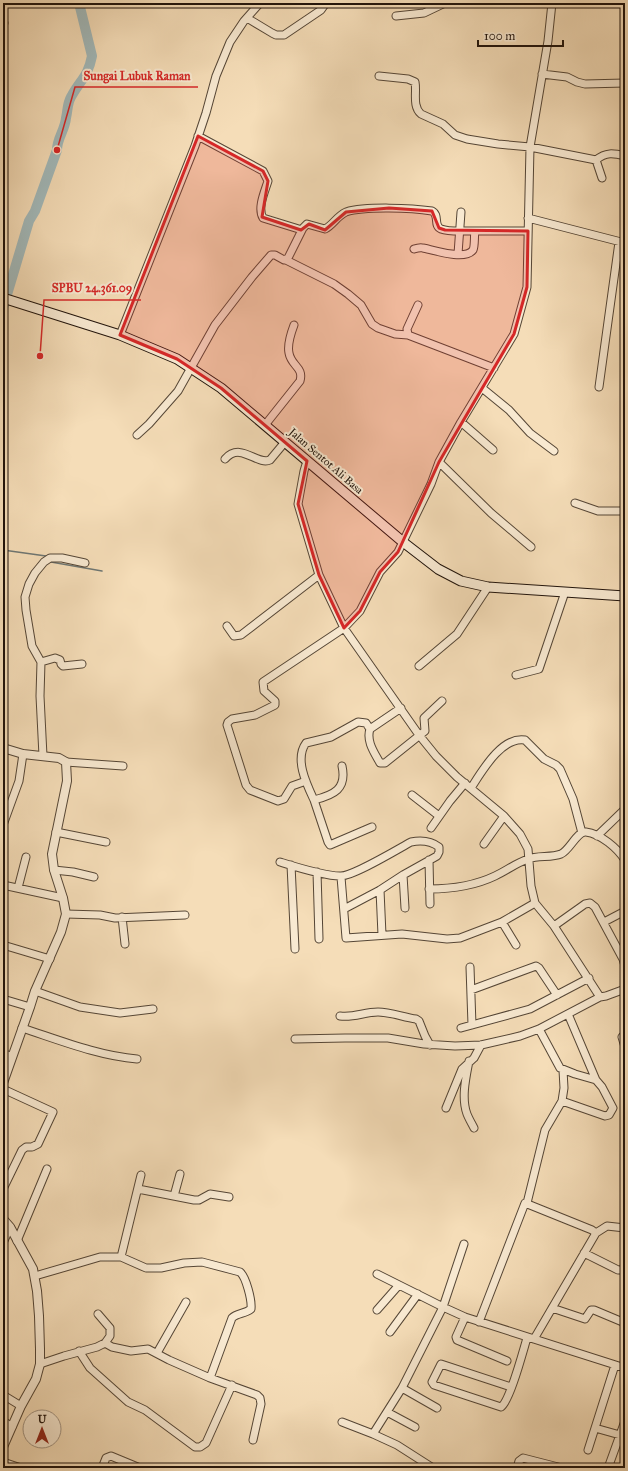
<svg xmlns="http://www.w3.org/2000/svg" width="628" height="1471" font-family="'IM FELL Great Primer',serif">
<rect width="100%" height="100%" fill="#f5ddb8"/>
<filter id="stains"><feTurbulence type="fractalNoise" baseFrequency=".005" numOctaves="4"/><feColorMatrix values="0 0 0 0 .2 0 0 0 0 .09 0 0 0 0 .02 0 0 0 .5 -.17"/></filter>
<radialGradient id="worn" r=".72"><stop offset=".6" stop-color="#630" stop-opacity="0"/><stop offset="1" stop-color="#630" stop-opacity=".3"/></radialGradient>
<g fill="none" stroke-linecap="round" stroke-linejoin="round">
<path stroke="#6e7774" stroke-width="1.5" d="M 3,550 L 46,556
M 51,562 L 102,571"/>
<path stroke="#a2b9ba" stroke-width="10" d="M 3,308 L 29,221 L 35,211 L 57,150 C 57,138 65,130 66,118 C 68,110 67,104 71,97 C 80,80 88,77 92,56 L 79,3"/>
<g stroke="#554636" stroke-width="9">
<path id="minor" d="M 396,16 L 424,13 L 445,3
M 247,18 L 272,33 L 276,35 L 284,35 L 321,10 L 326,3
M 3,22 L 4,23
M 542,74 L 567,77 L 577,82 L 585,84 L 625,83
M 379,76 L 408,79 L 415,82 C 417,92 412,106 421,114 L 443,124 L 455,135 L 467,139 L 498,144 L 530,147 L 596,160 L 602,178
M 198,136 L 263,171 L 268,181 C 265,191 257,208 263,218 L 302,230
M 596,160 C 606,152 613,153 625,156
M 528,218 L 625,243
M 414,249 C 417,248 420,247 423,248 C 433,250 465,261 473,250 C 475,246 474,236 475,231
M 458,254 L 461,212
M 286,260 L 334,284 L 348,294 L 361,305 L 372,324 L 378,328 L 395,334 L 408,335
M 418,305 L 407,329 L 408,335 L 494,368
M 120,335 L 195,146 L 206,113 L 216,76 L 230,42 L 244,21 L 260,3
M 599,387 L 619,242
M 482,388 L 509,410 L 530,433 L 554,451
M 461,422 L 493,450
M 265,425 L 300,381 C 304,367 291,366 289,353 C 287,344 291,333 294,325
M 137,435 L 149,424 L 178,391 L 215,325 L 252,277 L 271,255 L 275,255 L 284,260 L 288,258 L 303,228 L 307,224 L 325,229 C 333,225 337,216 346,212 C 366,206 412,208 432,211 C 440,215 433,226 441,229 C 449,232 461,231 469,231 C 489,231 508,231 528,231
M 225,459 C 241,441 257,466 270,460 L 285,442
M 307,461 L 304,471 L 298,504 L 319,575 L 344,628 L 419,735 L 436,756 L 457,777 L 504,816 L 520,834 L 528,849 L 531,886 L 535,903 L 554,926 L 600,997 L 606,996 L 625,989
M 439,462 L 491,513 L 531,547
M 575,503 L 598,511 L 625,511
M 227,626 L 234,636 L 241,635 L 319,575
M 41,662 L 55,658 L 60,660 L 61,664 L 63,666 L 82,664
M 419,666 L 457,634 L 488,587
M 516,675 L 539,669 L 565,592
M 370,729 C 366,741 374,752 380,763 L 385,763 L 425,731 L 424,718 L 442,701
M 43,756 L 40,696 L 41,662 L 32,646 L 26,610 L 25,597 L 29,584 L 35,573 L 44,562 L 50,558 L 62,558 L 85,563
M 66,762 L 123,766
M 342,766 C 347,789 334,795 314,800 C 307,785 294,759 306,743 L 331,737 L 358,722 L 366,723 L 370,729 L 401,708
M 306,781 L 292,786 L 284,799 L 278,801 L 250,790 L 246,785 L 227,725 L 228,722 L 232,719 L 255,715 L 275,705 L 275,701 L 264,691 L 263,682 L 344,628 L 360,611 L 380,572 L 398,552 L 431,484 L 439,462 L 461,422 L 514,334 L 527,287 L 530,147 L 548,41 L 552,3
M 471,788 C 482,771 502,736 525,740 L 544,759 L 556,765 L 560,769 L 573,799 L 582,833
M 412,795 L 439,816
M 314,800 L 328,842 L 330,845 L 372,827
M 3,825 L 19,781 L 23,754
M 431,828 L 450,801 L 465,783
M 56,832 L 106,842
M 597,836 L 625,809
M 484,844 L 504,816
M 429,860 L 430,904
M 280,862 C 296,867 324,876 340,876 C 352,877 398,849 411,842 C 421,840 431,841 439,847 L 439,852 L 437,856 L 403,875 L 380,890 L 344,909
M 291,865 L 295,949
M 54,870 L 73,872 L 94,877
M 317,872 L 319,939
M 403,875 L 405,908
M 341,877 L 346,938 L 402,934 L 447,939 L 460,938 L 502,922 L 535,903
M 3,885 L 63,898
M 18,888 L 26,857
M 429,889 C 453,889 474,886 495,876 C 506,871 516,863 528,859 C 538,855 551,858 561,854 C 570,850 577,831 586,832 C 601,834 617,848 625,860
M 380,890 L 382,935
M 66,914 L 100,915 L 115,918 L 185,915
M 122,917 L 125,944
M 502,922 L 516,945
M 604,922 L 625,911
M 554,926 L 585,904 L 590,903 L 595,907 L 623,959 L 625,966
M 3,933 L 3,935
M 3,945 L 50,959
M 470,967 L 472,1025
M 471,990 L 536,966 L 539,968 L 557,995
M 35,991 L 80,1007 L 120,1013 L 153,1009
M 3,999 L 30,1007
M 568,1014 L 596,1080
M 340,1016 C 354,1018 364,1012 378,1012 C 390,1012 403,1017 416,1019 L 419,1021 L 425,1036 L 430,1045
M 22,1028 C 59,1040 99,1056 137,1059
M 461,1028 L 530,1009 L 589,978
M 539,1029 L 560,1068 L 575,1074 L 596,1080 L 602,1087 L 613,1108 L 609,1115 L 605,1116 L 562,1101
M 625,1034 L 622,1037 L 625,1047
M 295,1039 L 345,1038 L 388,1038 L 424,1044 L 455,1046 L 481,1045 L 520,1036 L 539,1029 L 600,997
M 3,1053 L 12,1057
M 469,1061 C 466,1077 461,1098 467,1114 C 469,1119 472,1124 474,1128
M 3,1089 L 53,1112 L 38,1144 L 32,1147 L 26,1147 L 22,1150 L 3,1189
M 446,1108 L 462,1069 L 474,1058 L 481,1045
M 138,1189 L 194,1200 L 199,1200 L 210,1194 L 229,1197
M 174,1196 L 180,1174
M 527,1203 L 545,1130 L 562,1101 L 564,1088 L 563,1070
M 17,1241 L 47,1169
M 3,1243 L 10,1227
M 584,1253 L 618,1270 L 622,1270 L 625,1265
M 121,1257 L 141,1175
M 377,1274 L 443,1307 L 464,1244
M 35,1276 L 100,1257 L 121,1257 L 146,1268 L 161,1268 L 184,1263 L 202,1262 L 240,1272 C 246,1277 252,1300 251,1309 C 245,1314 237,1313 232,1318 L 210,1378
M 552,1308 L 585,1319 L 591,1310 L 594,1310 L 625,1323
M 377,1310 L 399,1285
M 465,1317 L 456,1337 L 457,1340 L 507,1361
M 479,1322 L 525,1203 L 592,1230 L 596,1233
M 390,1332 L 418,1294
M 534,1339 L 596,1233 L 607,1226 L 625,1228
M 105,1343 L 112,1347 L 131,1351 L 148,1349 L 169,1360 L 210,1378 L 257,1395 L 260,1398 L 261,1404 L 253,1440
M 79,1351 L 90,1368 L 128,1402 L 145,1410 L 195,1447 L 200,1447 L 206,1443 L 232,1385
M 157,1353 L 186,1302
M 40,1364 L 64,1356 L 97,1347 L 105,1343 L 110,1336 L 110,1328 L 98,1314
M 511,1387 L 441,1364 L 432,1382 L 434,1385 L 501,1407 C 510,1401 523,1351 527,1338
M 402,1388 L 437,1408
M 3,1395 L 21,1406
M 387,1412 L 415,1427
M 3,1421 L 12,1427
M 342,1422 L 373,1434
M 595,1428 L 620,1435
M 588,1450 L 615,1365
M 3,1462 L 21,1468
M 102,1468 L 106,1458 L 111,1456 L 140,1468
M 433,1468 L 397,1445 L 373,1434 L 402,1388 L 443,1307 L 465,1317 L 625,1368
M 517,1468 L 519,1461 L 523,1458 L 562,1468
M 608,1468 L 625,1421"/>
</g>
<g stroke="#554636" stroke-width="10">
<path id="tertiary" d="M 3,748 L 23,754 L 59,758 L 66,762 L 67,781 L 52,854 L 54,870 L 63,898 L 66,914 L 61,932 L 35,991 L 30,1007 L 3,1083
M 3,1219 L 10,1227 L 33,1269 L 37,1291 L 39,1316 L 40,1349 L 40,1364 L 36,1379 L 21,1406 L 3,1447"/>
</g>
<g stroke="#20130b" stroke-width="11">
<path id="secondary" d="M 3,298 L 120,335 L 177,359 L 221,388 L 403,542 L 438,569 L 461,581 L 488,587 L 625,596"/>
</g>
<use href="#minor" stroke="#f8e9d1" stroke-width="7"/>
<use href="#tertiary" stroke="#f8e9d1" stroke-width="8"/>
<use href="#secondary" stroke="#f8e9d1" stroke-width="9"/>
</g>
<path fill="#d62828" fill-opacity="0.2" stroke="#d62828" stroke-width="3" stroke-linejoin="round" d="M 198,136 L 263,171 L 268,181 L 262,217 L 301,230 L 309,224 L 325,230 L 346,212 L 389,208 L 432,211 L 439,228 L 445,230 L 528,231 L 527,287 L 514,334 L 439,462 L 398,552 L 380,572 L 360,611 L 344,628 L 319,575 L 298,504 L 307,461 L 221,388 L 177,359 L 120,335 Z"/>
<g text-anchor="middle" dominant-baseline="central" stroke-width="4" stroke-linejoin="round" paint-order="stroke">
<g font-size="11" fill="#20130b" stroke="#f8e9d1">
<text transform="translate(326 461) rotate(41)">Jalan Sentot Ali Basa</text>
</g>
</g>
<path fill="none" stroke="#d62828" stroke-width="1.5" d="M57 150L75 87H198M40 356L44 300H141"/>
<g fill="#d62828" stroke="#f8e9d1" stroke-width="1.5">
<circle cx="57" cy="150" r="4"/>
<circle cx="40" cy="356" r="4"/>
</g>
<g font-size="12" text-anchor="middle" font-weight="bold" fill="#d62828" stroke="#f8e9d1" stroke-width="4" stroke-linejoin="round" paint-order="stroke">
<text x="137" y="80">Sungai Lubuk Raman</text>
<text x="92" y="292">SPBU 24.361.09</text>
</g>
<rect width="628" height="1471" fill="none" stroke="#f5ddb8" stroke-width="16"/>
<rect x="4" y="4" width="620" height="1463" fill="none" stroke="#20130b" stroke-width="2"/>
<rect x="8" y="8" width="612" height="1455" fill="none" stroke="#20130b"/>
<g transform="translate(42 1429)"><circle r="19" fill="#f8e9d1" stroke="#a29382"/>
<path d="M0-3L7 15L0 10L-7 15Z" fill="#8f2418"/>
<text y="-6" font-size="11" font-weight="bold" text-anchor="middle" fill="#20130b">U</text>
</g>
<path d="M478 40v6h85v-6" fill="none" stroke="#20130b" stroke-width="2"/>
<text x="484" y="40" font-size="12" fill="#20130b" stroke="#f8e9d1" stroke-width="3" paint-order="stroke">100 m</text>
<rect width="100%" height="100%" filter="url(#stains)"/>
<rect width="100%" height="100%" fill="url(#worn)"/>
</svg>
